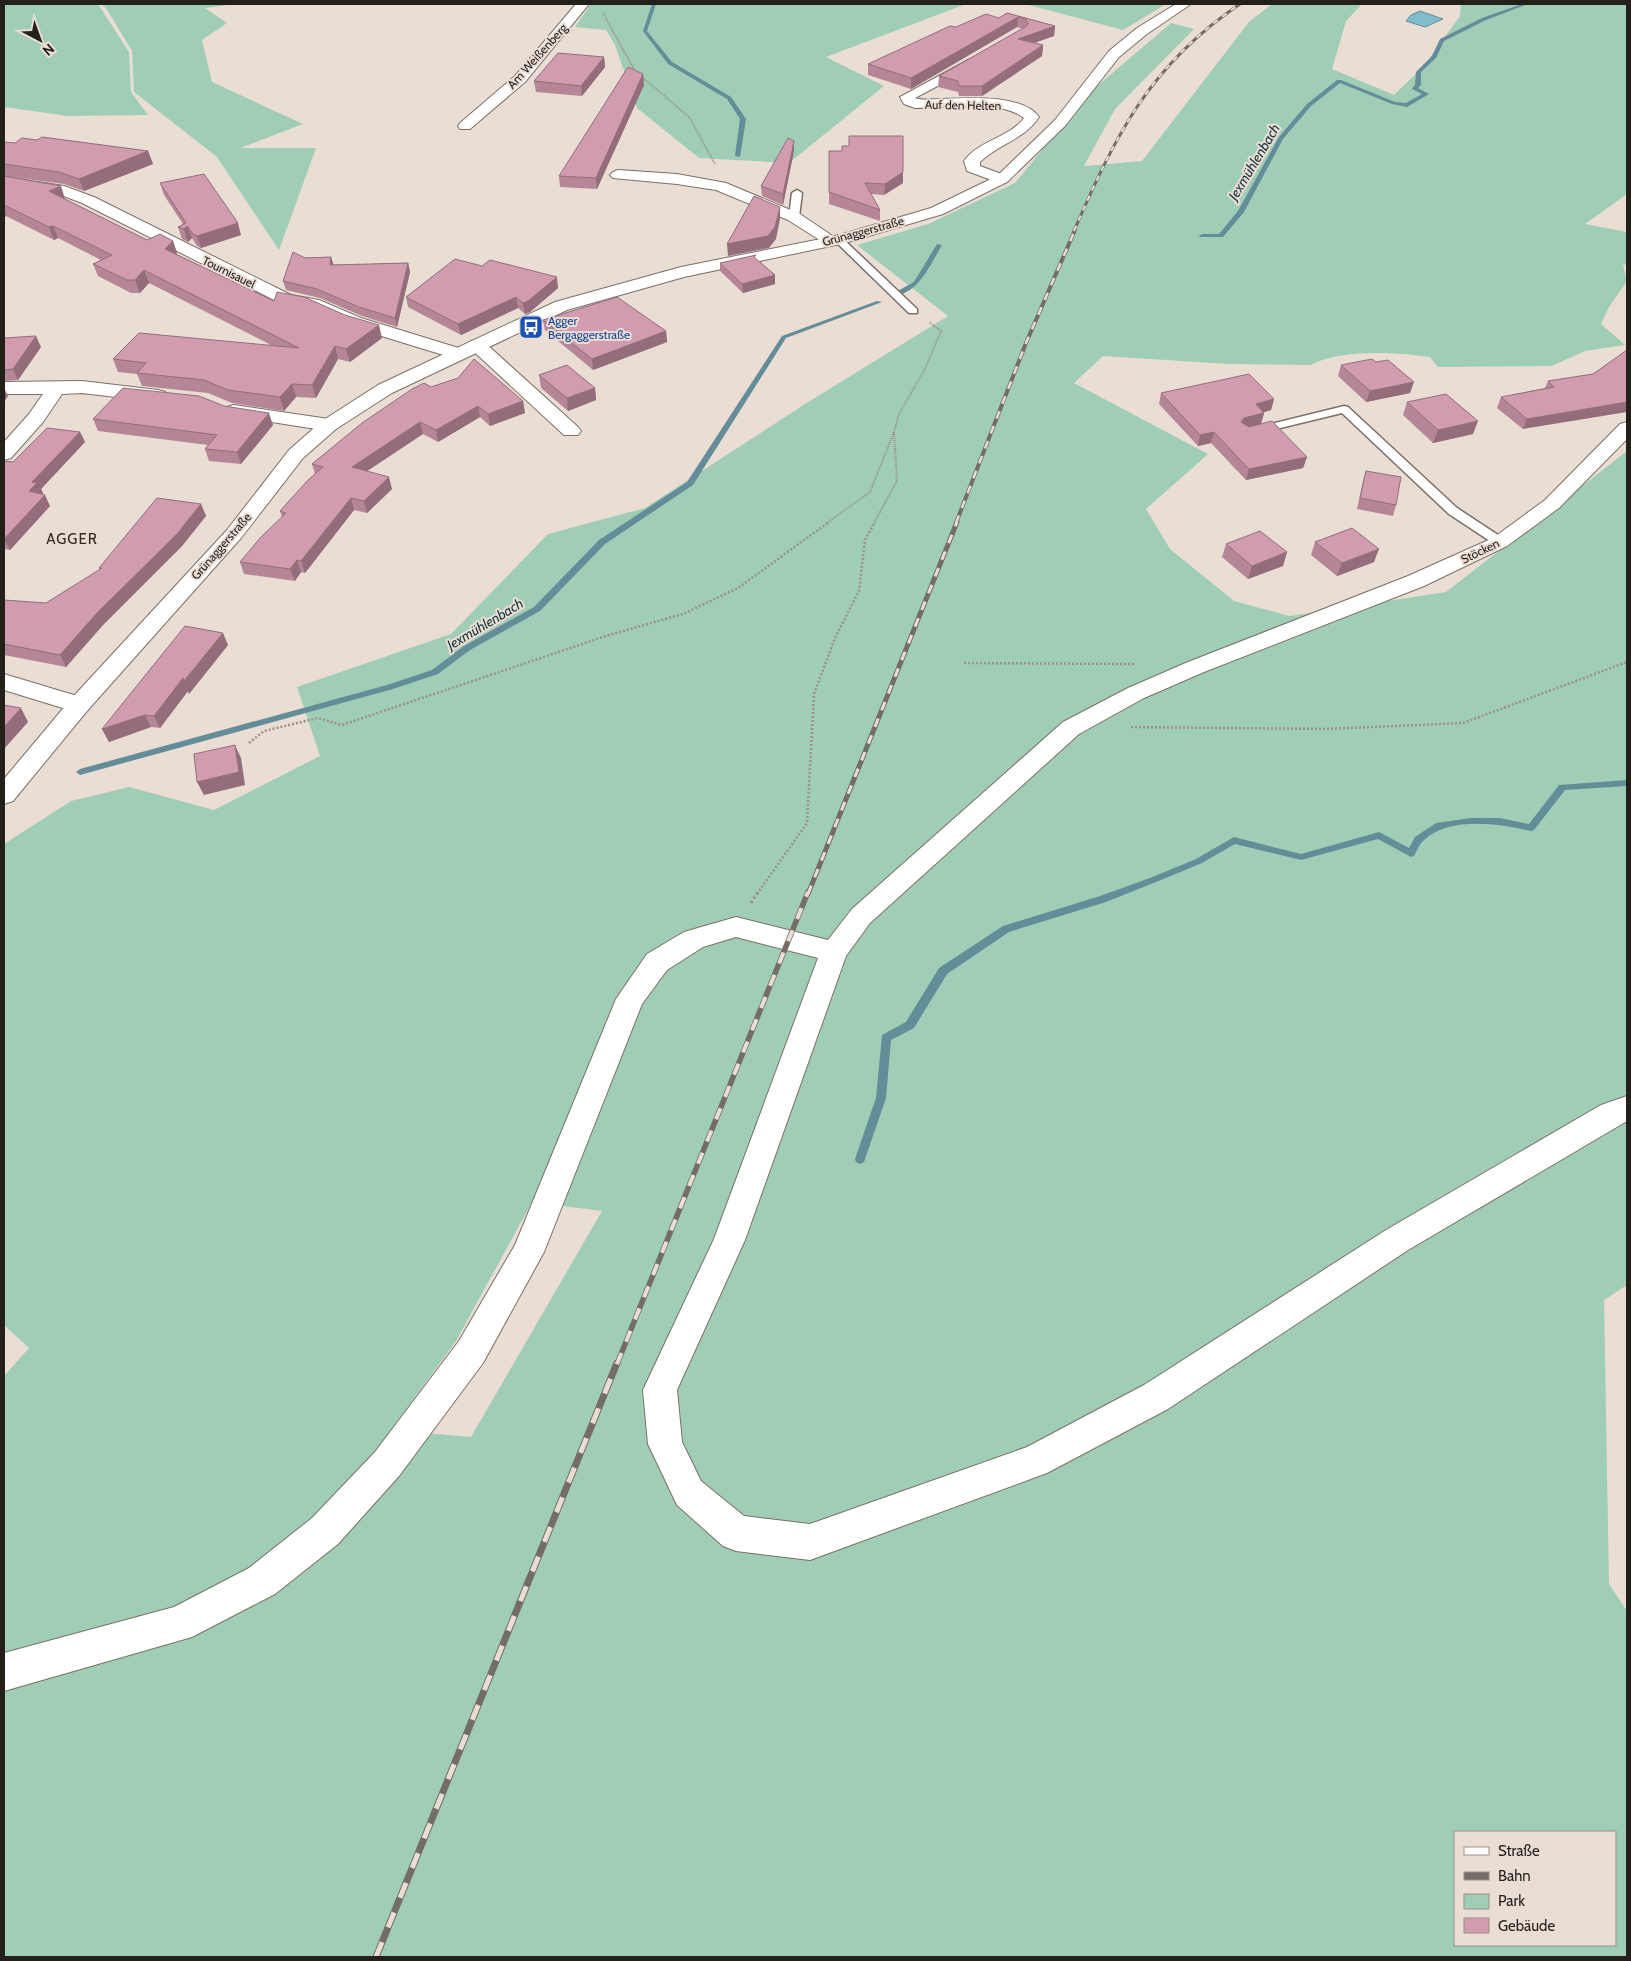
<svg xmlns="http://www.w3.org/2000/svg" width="1631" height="1961" font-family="Cabin,sans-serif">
<rect width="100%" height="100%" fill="#eaddd4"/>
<path fill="#a0cdb6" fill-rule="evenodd" d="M 4,4 L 98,4 L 129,52 L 131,92 L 148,115 L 68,116 L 4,107 Z
M 101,4 L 236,4 L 205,8 L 227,23 L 202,40 L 212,82 L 303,124 L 240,148 L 316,148 L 279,250 L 217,157 L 134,92 L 132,51 L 106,8 Z
M 591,4 L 966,4 L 826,57 L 884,86 L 789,163 L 699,158 L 637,108 L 615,45 L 606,30 L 575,27 Z
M 1025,4 L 1166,4 L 1123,30 Z
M 1272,4 L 1362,4 L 1346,21 L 1332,69 L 1394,95 L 1423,67 L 1460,16 L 1461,4 L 1627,4 L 1627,194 L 1585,224 L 1627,232 L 1627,264 L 1623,265 L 1627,281 L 1609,307 L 1601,324 L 1625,345 L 1585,351 L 1552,366 L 1438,367 L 1430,357 C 1396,352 1341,349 1310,365 L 1230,364 L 1103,356 L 1074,383 L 1208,454 L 1146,509 L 1170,549 L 1234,601 L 1290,616 L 1446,592 L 1627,451 L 1627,1285 L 1604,1300 L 1609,1584 L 1627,1611 L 1627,1957 L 4,1957 L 4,1376 L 29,1348 L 4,1325 L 4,844 L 71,801 L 129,787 L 214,810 L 320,756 L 297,687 L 451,634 L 548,534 L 645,508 L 805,404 L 948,316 L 857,245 L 928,224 L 1015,183 L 1089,93 L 1171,23 L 1194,29 L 1115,109 L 1084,166 L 1142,161 L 1249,22 ZM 532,1202 L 602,1211 L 471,1437 L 391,1430 L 456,1341 ZM 1455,1832 L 1615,1832 L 1615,1945 L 1455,1945 Z"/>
<path fill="#7ebcce" stroke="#638d98" d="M 1420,11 L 1443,19 L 1425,27 L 1406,21 L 1411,15 Z"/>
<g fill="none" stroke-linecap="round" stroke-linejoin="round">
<path fill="#638d98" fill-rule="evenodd" d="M 652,4 L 656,4 L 647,31 L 672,62 L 731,97 L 746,119 L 740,157 L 735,156 L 740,119 L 727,99 L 668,64 L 643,31 Z
M 1522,4 L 1528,4 L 1486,20 L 1444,41 L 1436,58 L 1421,72 L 1421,85 L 1418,88 L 1429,94 L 1407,107 L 1392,104 L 1340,83 L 1311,106 L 1283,139 L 1244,212 L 1223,237 L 1200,237 L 1199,236 L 1202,234 L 1219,234 L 1238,211 L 1279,137 L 1307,104 L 1337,80 L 1341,80 L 1395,102 L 1406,103 L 1422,94 L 1412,89 L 1415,85 L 1416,72 L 1432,56 L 1440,39 L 1482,18 Z
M 937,244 L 942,245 C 932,262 917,296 894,295 L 894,293 L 914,282 Z
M 877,301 L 882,302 L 786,338 L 693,485 L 605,544 L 540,611 L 470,650 L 438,674 L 393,689 L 80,775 L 76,772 L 80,769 L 387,685 L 432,670 L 464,646 L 534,607 L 599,540 L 687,482 L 782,336 Z
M 1627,780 L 1627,786 L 1565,790 L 1534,830 L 1531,831 C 1499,824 1450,816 1424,840 C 1419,844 1417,851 1414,856 L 1411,857 L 1378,839 L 1301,860 L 1235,844 L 1202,863 L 1156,882 L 1106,902 L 1009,932 L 947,974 L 914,1028 L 891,1040 L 886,1098 L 865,1159 L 864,1162 L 860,1164 L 856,1162 L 855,1159 L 876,1098 L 882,1035 L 906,1022 L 939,968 L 1003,926 L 1100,896 L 1150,878 L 1196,859 L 1234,837 L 1301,854 L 1379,832 L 1409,848 L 1415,837 L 1436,823 L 1471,818 L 1500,818 L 1529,824 L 1559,785 Z"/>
<g stroke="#7a7067" stroke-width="3">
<path id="lane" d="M 797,190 L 802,193 L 799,217 L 794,220 L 789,217 L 792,193 Z
M 836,238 L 842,238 L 917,309 L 917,313 L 909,313 L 836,242 Z
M 1344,406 L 1348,407 L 1457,508 L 1504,539 L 1506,542 L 1504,545 L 1496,545 L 1449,514 L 1342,413 L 1255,434 L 1249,431 L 1251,429 Z"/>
</g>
<g stroke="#7a7067" stroke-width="2">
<path id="street" d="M 576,4 L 589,4 L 525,82 L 470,129 L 460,129 L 458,126 L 460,123 L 515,76 Z
M 970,59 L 975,60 L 977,63 L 975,66 L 915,98 C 923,101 933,99 942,99 C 967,98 1023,94 1039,117 C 1024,140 998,144 980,162 L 980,166 L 1007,176 L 1010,179 L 1007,182 L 997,182 L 967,171 L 964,161 C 979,140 1009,138 1024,118 C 999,99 945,108 915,108 L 904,104 L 900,97 Z
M 618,170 L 677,174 L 726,183 L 800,214 L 840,241 L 838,244 L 826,244 L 788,220 L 716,190 L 677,184 L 613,178 L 610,175 L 613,172 Z
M 4,177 L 64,186 L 94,197 L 291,295 L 319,300 L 361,318 L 465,350 L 468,354 L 465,358 L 453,358 L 349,326 L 308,308 L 280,303 L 82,203 L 61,195 L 4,187 Z
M 477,340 L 483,341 L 578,427 L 581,431 L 578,435 L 564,435 L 471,349 L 468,345 L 471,341 Z
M 82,381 L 158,390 L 165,392 L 167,396 L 165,400 L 158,402 L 82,393 L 62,394 L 43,422 L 11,458 L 4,460 L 4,442 L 29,414 L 43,394 L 4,394 L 4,382 Z
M 234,405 L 329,419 L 336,421 L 339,425 L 336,429 L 329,431 L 227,415 L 225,411 L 227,407 Z
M 1627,422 L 1627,439 L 1559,508 L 1507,546 L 1424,586 L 1204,672 L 1144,698 L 1079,734 L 870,923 L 846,956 L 745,1240 L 677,1390 L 682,1442 L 701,1481 L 744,1516 L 810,1524 L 1027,1447 L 1144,1385 L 1386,1230 L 1601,1105 L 1627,1096 L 1627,1121 L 1408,1250 L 1168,1409 L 1047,1473 L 810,1560 L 736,1551 L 723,1546 L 677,1505 L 648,1444 L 643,1390 L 714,1239 L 818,958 L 736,937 L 703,947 L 667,970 L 642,1004 L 544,1252 L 483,1363 L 399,1476 L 338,1544 L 275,1594 L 192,1637 L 4,1691 L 4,1653 L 174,1607 L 249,1568 L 312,1518 L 375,1452 L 459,1341 L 515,1245 L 616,999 L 647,954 L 684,932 L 736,917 L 828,940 L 852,909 L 1063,722 L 1128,688 L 1188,662 L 1408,576 L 1493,538 L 1545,500 L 1620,424 Z
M 4,674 L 87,699 L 91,705 L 87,711 L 79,713 L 4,690 Z"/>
</g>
<g stroke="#7a7067" stroke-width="2">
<path id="secondary" d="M 1176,4 L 1191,4 L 1147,34 L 1119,57 L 1065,126 L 1007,182 L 943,214 L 845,243 L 684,277 L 567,310 L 392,393 L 336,429 L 303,458 L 241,538 L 87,711 L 13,801 L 4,804 L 4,779 L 71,699 L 227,530 L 289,450 L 322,421 L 378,385 L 555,302 L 681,267 L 836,236 L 931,208 L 997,176 L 1055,120 L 1109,51 L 1137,28 Z"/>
</g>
<path stroke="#9b918a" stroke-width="2" stroke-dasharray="1 1" stroke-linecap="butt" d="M 603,13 L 635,71
M 641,76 L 689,117 L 715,164
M 827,523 L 870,492 L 894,432
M 874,523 L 897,481 L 894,432 L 899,414 L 925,369 L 941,331 L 929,322"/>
<path stroke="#9b918a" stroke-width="2.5" stroke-dasharray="2 2" stroke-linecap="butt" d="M 964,663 L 1135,664
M 1131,727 L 1326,729 L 1463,723 L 1627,662
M 249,743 L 264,731 L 318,718 L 342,725 L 609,635 L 683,614 L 738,588 L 829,522
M 757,894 L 807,823 L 814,694 L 835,638 L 859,591 L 865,540 L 875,522"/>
<path stroke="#9b918a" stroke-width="3" stroke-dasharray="2.5 2.5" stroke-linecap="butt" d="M 751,903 L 758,892"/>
<use href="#lane" fill="#fff" fill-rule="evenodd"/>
<use href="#street" fill="#fff" fill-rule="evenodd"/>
<use href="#secondary" fill="#fff" fill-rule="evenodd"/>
<g stroke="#746c66" stroke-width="3">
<path id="rail-far4" d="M 1074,231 C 1116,134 1150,65 1240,4"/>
</g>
<g stroke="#746c66" stroke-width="4">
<path id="rail-far3" d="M 956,523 L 1026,343 L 1075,230"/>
</g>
<g stroke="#746c66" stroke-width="5">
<path id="rail-far2" d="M 808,894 L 957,522"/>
</g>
<g stroke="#746c66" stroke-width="5.5">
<path id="rail-far1" d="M 617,1364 L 808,892"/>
</g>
<g stroke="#746c66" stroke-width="7">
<path id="rail" d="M 376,1957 L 617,1363"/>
</g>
<use href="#rail-far4" stroke="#eaddd4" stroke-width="2" stroke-dasharray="5.5" stroke-linecap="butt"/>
<use href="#rail-far3" stroke="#eaddd4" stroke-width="2.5" stroke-dasharray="8" stroke-linecap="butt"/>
<use href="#rail-far2" stroke="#eaddd4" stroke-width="3" stroke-dasharray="9" stroke-linecap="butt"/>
<use href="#rail-far1" stroke="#eaddd4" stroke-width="4" stroke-dasharray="12" stroke-linecap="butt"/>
<use href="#rail" stroke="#eaddd4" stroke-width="5" stroke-dasharray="16" stroke-linecap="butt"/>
</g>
<path fill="#b58697" d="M 1007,13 L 1055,26 L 1054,36 L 1034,43 L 1043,45 L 1042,56 L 982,96 L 959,96 L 958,92 L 938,87 L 939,76 L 1023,29 L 1017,27 L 911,89 L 868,75 L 868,64 L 956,27 L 999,18 Z
M 604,57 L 605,67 L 582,96 L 536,92 L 534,81 Z
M 643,74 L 644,85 L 597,189 L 560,187 L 559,176 Z
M 849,136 L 903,183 L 884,195 L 871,194 L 880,210 L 880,221 L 829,204 L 829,151 L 842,151 L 849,146 Z
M 37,140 L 148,151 L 153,164 L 84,191 L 64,184 L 4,176 L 4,142 L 15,143 Z
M 794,141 L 794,151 L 783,205 L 762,196 L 761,186 Z
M 4,176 L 65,199 L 147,240 L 173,241 L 177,253 L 176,254 L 274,301 L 382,338 L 350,362 L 338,359 L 316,398 L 296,397 L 284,411 L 232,403 L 208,393 L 142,386 L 137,374 L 118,372 L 113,359 L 273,346 L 149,283 L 140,293 L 131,293 L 98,276 L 93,264 L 101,260 L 58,238 L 54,240 L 6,216 L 4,218 Z
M 160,183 L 241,235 L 201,248 L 197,246 L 192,238 L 188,242 L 182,239 L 178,227 L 183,224 L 164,195 Z
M 331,257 L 333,265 L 408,263 L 410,272 L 397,327 L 362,316 L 320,298 L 286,290 L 283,281 L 305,258 Z
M 756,259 L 775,275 L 775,284 L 743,293 L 720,271 L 720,263 Z
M 558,288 L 530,312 L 525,314 L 518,308 L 461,335 L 408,307 L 406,297 Z
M 543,320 L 666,331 L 667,342 L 593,370 L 545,330 Z
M 4,338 L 41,347 L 18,380 L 4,381 Z
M 1341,365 L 1410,393 L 1366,402 L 1338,376 Z
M 1593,374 L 1523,429 L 1497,408 L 1501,397 L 1545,388 L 1548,381 Z
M 539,375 L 595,388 L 596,400 L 568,411 L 541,388 Z
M 431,387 L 523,401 L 525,413 L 490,426 L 480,417 L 438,442 L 423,434 L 367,471 L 392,489 L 367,513 L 354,510 L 305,573 L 301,572 L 295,581 L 244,574 L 240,562 L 282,517 L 280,511 L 315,474 L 312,464 Z
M 1161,393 L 1274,399 L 1271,410 L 1263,412 L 1264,413 L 1261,424 L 1307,457 L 1303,468 L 1246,480 L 1211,443 L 1198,446 L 1159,404 Z
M 1407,402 L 1473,434 L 1433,443 L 1403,415 Z
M 224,406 L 273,425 L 241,464 L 209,461 L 205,449 L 208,445 L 98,431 L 93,419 Z
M 80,432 L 85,442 L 41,489 L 43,493 L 42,494 L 50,506 L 10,550 L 4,549 L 4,461 L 13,462 Z
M 1366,471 L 1396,505 L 1393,516 L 1357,509 L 1363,481 Z
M 201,504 L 206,516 L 182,546 L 103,625 L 66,667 L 4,655 L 4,600 L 46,603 L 100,570 L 99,568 Z
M 1315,542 L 1374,562 L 1337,576 L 1311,555 Z
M 1226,544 L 1287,552 L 1283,566 L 1248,579 L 1222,557 Z
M 228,645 L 189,694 L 188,691 L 160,728 L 151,727 L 109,742 L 102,729 Z"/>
<path fill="#936d7b" d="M 1018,17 L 1017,27 L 911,89 L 911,78 Z
M 1055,26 L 1054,36 L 1017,49 L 1018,39 Z
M 1043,45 L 1042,56 L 982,96 L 982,86 Z
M 604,57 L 605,67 L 582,96 L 581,86 Z
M 643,74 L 644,85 L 597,189 L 596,178 Z
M 794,141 L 794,151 L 783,205 L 783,194 Z
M 148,151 L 153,164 L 84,191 L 79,179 Z
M 903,172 L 903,183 L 884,195 L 885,184 Z
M 61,186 L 65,199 L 54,203 L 49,191 Z
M 780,207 L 780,219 L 776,239 L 769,248 L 728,256 L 727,244 Z
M 4,209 L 6,216 L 4,218 Z
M 238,223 L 241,235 L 201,248 L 197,236 Z
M 53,226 L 58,238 L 54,240 L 49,227 Z
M 187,226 L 192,238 L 188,242 L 184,229 Z
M 173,241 L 177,253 L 169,261 L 165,249 Z
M 331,257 L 334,266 L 330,265 Z
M 408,263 L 410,272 L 397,327 L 395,318 Z
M 144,270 L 149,283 L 140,293 L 135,280 Z
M 775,275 L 775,284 L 743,293 L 742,284 Z
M 557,277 L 558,288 L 530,312 L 525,314 L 523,303 Z
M 516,297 L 518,308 L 461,335 L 458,324 Z
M 379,325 L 382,338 L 350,362 L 346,349 Z
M 666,331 L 667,342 L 593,370 L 592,359 Z
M 36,336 L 41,347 L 18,380 L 13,369 Z
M 335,346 L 338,359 L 316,398 L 312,385 Z
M 1414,382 L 1410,393 L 1366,402 L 1370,391 Z
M 292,384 L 296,397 L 284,411 L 280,397 Z
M 4,388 L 8,396 L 4,402 Z
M 595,388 L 596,400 L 568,411 L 567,398 Z
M 1274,399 L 1271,410 L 1253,416 L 1256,404 Z
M 523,401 L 525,413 L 490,426 L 488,414 Z
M 1627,402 L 1627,412 L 1523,429 L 1527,419 Z
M 478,406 L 480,417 L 438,442 L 436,430 Z
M 269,413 L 273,425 L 241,464 L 237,452 Z
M 1264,413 L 1261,424 L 1242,429 L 1241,422 L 1244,418 Z
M 1478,421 L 1473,434 L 1433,443 L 1438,430 Z
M 420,422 L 423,434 L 355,479 L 352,467 Z
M 80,432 L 85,442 L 41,489 L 43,493 L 34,502 L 29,491 L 32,482 Z
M 1214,432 L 1211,443 L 1198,446 L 1200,435 Z
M 1307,457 L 1303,468 L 1246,480 L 1249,469 Z
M 389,477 L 392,489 L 367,513 L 364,501 Z
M 45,495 L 50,506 L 10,550 L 4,539 Z
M 351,498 L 354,510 L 305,573 L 301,561 Z
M 201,504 L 206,516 L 182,546 L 103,625 L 66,667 L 60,655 L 97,613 Z
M 1379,549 L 1374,562 L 1337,576 L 1342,563 Z
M 1287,552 L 1283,566 L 1248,579 L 1252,566 Z
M 297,560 L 301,572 L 295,581 L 290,569 Z
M 223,633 L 228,645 L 189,694 L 188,691 L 160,728 L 154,716 L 183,678 Z
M 21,708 L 28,722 L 4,749 L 4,727 Z
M 145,715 L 151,727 L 109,742 L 102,729 Z
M 235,745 L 241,758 L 245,785 L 204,795 L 197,782 Z"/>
<path fill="#d29cb0" stroke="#936d7b" d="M 1007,13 L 1055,26 L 1018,39 L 1043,45 L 982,86 L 959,86 L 958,81 L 939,76 L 1025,27 L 1028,24 L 1026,19 L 1018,17 L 911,78 L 868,64 L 950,26 L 956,27 L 986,14 L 999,18 Z
M 558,53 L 604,57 L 581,86 L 534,81 Z
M 628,67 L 643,74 L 596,178 L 559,176 Z
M 849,136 L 903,136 L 903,172 L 885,184 L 865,183 L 880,210 L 829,192 L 829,151 L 842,151 L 842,146 L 849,146 Z
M 42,137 L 148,151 L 79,179 L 59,172 L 4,164 L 4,142 L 15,143 L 22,138 L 37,140 Z
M 788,138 L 794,141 L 783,194 L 761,186 Z
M 204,174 L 238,223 L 197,236 L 193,234 L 187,226 L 184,229 L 178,227 L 186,223 L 160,183 Z
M 4,176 L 61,186 L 49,191 L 147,240 L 160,234 L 173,241 L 165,249 L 274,301 L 277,292 L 304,297 L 345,315 L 379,325 L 346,349 L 335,346 L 312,385 L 292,384 L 280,397 L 228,390 L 204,380 L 137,373 L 146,363 L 113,359 L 139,333 L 299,348 L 144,270 L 135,280 L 127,280 L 93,264 L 112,255 L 53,226 L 49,227 L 4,205 Z
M 754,196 L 780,207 L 775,227 L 768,236 L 727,244 Z
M 293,252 L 305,258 L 331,257 L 330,265 L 408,263 L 395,318 L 359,307 L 317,289 L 283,281 Z
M 756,255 L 754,257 L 775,275 L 742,284 L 720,263 Z
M 455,259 L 482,266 L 490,260 L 557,277 L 528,301 L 523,303 L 516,297 L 458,324 L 406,297 Z
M 617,297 L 666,331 L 592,359 L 543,320 Z
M 36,336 L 13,369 L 4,370 L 4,338 Z
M 1627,350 L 1627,402 L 1527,419 L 1501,397 L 1554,387 L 1548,381 L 1593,374 Z
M 474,359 L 523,401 L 488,414 L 478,406 L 436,430 L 420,422 L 352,467 L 389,477 L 364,501 L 351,498 L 301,561 L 297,560 L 290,569 L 240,562 L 261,537 L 286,513 L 280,511 L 308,480 L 323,467 L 312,464 L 362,423 L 412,389 L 424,383 L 431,387 L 458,378 Z
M 1372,359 L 1376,362 L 1388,360 L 1414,382 L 1370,391 L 1341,365 Z
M 567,365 L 595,388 L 567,398 L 539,375 Z
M 1249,374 L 1274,399 L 1256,404 L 1264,413 L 1244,418 L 1241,422 L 1249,427 L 1272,421 L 1307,457 L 1249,469 L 1214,432 L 1200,435 L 1161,393 Z
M 123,388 L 199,396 L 224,406 L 269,413 L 237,452 L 205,449 L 217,435 L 93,419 Z
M 1446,394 L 1478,421 L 1438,430 L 1407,402 Z
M 47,428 L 80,432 L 32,482 L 37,483 L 29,491 L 45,495 L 4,539 L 4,461 L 13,462 Z
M 1366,471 L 1401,477 L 1396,505 L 1360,498 Z
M 157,498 L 201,504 L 177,534 L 97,613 L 60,655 L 4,644 L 4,600 L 46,603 L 102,568 L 99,568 Z
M 1352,528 L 1379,549 L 1342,563 L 1315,542 Z
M 1260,531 L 1287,552 L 1252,566 L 1226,544 Z
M 185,626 L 223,633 L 184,681 L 183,678 L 154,716 L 145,715 L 102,729 Z
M 4,705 L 21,708 L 4,727 Z
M 235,745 L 239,772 L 197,782 L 194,754 Z"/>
<defs>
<g id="bus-square" transform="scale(1.25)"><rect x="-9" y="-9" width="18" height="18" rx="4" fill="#1a4fb4" stroke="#eaddd4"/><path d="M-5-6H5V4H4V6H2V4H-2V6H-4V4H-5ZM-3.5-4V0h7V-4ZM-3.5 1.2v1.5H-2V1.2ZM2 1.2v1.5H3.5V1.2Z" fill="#fff"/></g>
</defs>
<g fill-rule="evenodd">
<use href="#bus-square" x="531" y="327"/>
</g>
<g text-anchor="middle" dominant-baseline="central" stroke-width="4" stroke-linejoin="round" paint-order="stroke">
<g font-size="12" fill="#231f1b" stroke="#eaddd4">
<text transform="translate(537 56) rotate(-48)">Am Weißenberg</text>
<text transform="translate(963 105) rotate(1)">Auf den Helten</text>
<text transform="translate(863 231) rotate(-15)">Grünaggerstraße</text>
<text transform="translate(229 272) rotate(26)">Tournisauel</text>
<text transform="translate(221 546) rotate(-49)">Grünaggerstraße</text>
<text transform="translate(1480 551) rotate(-26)">Stöcken</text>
</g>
<g font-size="12" fill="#164399" stroke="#eaddd4" text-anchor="start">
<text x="548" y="320">Agger<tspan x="548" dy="14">Bergaggerstraße</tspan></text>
</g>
<g font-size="14" font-style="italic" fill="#17363f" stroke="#eaddd4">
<text transform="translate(1254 162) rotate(-59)">Jexmühlenbach</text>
<text transform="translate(485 624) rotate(-31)">Jexmühlenbach</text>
</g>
<g font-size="15" letter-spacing="1" fill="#322922" stroke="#eaddd4">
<text x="72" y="539">AGGER</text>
</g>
</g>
<rect width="1631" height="1961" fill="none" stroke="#231f1b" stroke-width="10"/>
<rect x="1454" y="1831" width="162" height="115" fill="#eaddd4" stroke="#9a918a"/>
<rect x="1464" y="1847" width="25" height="8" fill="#ffffff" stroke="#9a918a"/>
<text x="1498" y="1856" font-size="15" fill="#231f1b">Straße</text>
<rect x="1464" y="1872" width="25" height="8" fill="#746c66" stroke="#9a918a"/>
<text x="1498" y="1881" font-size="15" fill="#231f1b">Bahn</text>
<rect x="1464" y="1894" width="25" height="15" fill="#a0cdb6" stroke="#9a918a"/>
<text x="1498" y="1906" font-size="15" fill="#231f1b">Park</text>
<rect x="1464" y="1918" width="25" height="15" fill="#d29cb0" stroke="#9a918a"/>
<text x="1498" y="1931" font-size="15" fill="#231f1b">Gebäude</text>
<g transform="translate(40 40) rotate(139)" stroke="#eaddd4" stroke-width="4" paint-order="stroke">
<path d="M0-4L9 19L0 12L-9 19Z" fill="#231f1b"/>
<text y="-8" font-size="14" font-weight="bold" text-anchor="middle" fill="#231f1b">N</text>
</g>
</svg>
